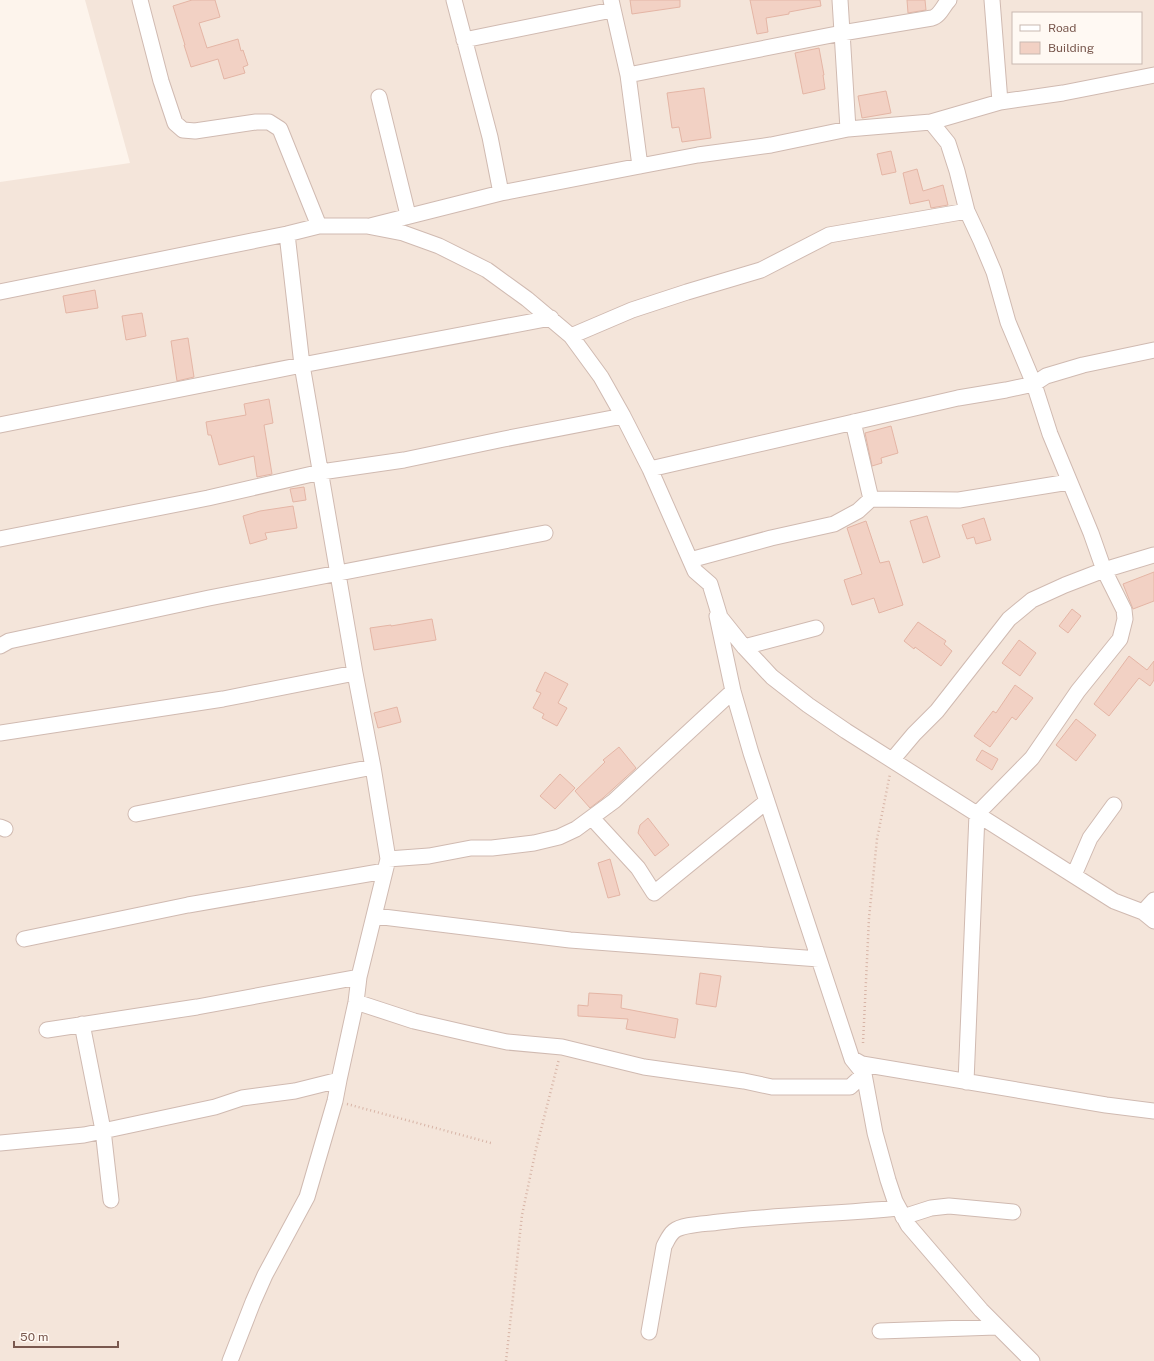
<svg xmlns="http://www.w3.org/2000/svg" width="1154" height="1361" font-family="'Public Sans',sans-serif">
<rect width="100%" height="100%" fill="#fdf4ec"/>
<path fill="#f4e5da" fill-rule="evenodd" d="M 85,0 L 1154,0 L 1154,1361 L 0,1361 L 0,182 L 130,163 ZM 1013,13 L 1141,13 L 1141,63 L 1013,63 Z"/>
<path fill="#f2d1c4" stroke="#e4b5a5" d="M 192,0 L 215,0 L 220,17 L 199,23 L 207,48 L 238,39 L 241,51 L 243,50 L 248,65 L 243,67 L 245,73 L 224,79 L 218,59 L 191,67 L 184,45 L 185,45 L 173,6 Z
M 630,0 L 680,0 L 680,7 L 632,14 Z
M 750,0 L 820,0 L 821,6 L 789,12 L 789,14 L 766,18 L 768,32 L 757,34 Z
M 907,0 L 925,0 L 926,10 L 908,13 Z
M 819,48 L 824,75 L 823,75 L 825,89 L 803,94 L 795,53 Z
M 704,88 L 711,138 L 682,142 L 679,127 L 672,128 L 667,93 Z
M 886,91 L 891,113 L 862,118 L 858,96 Z
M 891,151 L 896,172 L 882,175 L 877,154 Z
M 917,169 L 923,191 L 943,185 L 948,205 L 931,208 L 929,200 L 910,204 L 903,173 Z
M 95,290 L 98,308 L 66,313 L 63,296 Z
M 142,313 L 146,336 L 126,340 L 122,316 Z
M 188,338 L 194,377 L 177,381 L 171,341 Z
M 269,399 L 273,423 L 264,425 L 272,474 L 257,477 L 254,456 L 219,465 L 211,435 L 208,435 L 206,422 L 246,415 L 244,404 Z
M 891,426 L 898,453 L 881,458 L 882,463 L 872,466 L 865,433 Z
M 304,487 L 306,500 L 293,502 L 290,489 Z
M 293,506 L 297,528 L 265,533 L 267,539 L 250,544 L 243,516 L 260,511 Z
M 927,516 L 940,557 L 923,563 L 910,521 Z
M 984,518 L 991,540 L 976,544 L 974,537 L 967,539 L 962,525 Z
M 866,521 L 880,563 L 889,561 L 903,605 L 879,613 L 874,598 L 852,605 L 844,580 L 862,574 L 847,528 Z
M 1154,572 L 1154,601 L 1133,609 L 1123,584 Z
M 1072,609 L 1081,616 L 1068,633 L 1059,626 Z
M 432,619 L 436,640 L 374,650 L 370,628 L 391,625 L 391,626 Z
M 918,622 L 946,641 L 944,644 L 952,651 L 941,666 L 915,647 L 914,649 L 904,641 Z
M 1019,640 L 1036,653 L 1020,676 L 1002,663 Z
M 1129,656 L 1147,670 L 1154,661 L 1154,680 L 1150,686 L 1139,678 L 1109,716 L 1094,704 Z
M 545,672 L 568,684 L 558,703 L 567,708 L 557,726 L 542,718 L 544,714 L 533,708 L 541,693 L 536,691 Z
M 1015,685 L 1033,698 L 1016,720 L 1012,717 L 990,747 L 974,736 L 993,711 L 996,713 Z
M 397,707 L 401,722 L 378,728 L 374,713 Z
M 1076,719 L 1096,735 L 1076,761 L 1056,745 Z
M 619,747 L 636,768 L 603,798 L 590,808 L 575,791 L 605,762 L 603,760 Z
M 982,750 L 998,759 L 992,770 L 976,760 Z
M 560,774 L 575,788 L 555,809 L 540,796 Z
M 648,818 L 669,845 L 655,856 L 638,833 L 640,825 Z
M 610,859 L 620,895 L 608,898 L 598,863 Z
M 700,973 L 721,976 L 716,1007 L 696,1004 Z
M 589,993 L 622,995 L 621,1008 L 678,1019 L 675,1038 L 626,1029 L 628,1019 L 578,1016 L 578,1005 L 588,1006 Z"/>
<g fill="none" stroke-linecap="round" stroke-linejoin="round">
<g stroke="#d0bab1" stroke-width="17">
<path id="minor" d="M 140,0 L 161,81 L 175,123 L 183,130 L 195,131 L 256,122 L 269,122 L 280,129 L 319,226
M 454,0 L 490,137 L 501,193
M 611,0 L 628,75 L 640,166
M 840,0 L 848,129
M 992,0 L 1000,102
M 464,40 L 612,10
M 628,75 L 842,33 L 932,18 C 940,16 943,6 949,0
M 379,97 L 408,215
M 931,122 L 948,143 L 957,171 L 967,211 L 981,241 L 994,272 L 1008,322 L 1034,384 L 1050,434 L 1091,533 L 1104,570 L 1124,610 L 1125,619 L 1120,639 L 1078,691 L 1032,758 L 977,814 L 966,1082
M 370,226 L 501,193 L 640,166 L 698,155 L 771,145 L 848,129 L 931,122 L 1000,102 L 1063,93 L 1154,75
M 0,292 L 287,234 L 319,226 L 367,226 L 403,233 L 439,246 L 487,270 L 527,299 L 571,336 L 601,377 L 623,416 L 650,469 L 695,571 L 710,584 L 720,617 L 744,647 L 772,677 L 808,705 L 846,731 L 1114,901 L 1143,912 L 1154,921
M 571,336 L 632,310 L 687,292 L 761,270 L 829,235 L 967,211
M 853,422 L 871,499
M 0,425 L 302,365 L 551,318
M 650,469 L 958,398 L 1006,390 L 1034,384 L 1046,376 L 1083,365 L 1154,350
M 0,539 L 208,498 L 321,472 L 404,460 L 504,439 L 623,416
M 690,560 L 771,538 L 834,524 L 858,511 L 871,499 L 959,500 L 1069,482
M 717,616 L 733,691 L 751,753 L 852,1059 L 864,1074 L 875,1133 L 888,1180 L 895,1201 L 908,1225 L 981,1310 L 1032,1361
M 0,646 L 9,641 L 209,598 L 545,533
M 744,647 L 816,628
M 0,733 L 223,699 L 355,673
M 893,759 L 914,734 L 937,711 L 1009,619 L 1032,600 L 1065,585 L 1104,570 L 1154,555
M 136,814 L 373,767
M 592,818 L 638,868 L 654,893 L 767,801
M 0,827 L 5,829
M 388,859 L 429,856 L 471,848 L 492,848 L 534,843 L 559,837 L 576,829 L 614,801 L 733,691
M 1074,875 L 1090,838 L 1114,805
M 1143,912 L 1154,900
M 375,916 L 570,940 L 819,959
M 24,939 L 188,905 L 385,871
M 356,1002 L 414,1021 L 475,1035 L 507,1042 L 562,1047 L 644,1067 L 744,1081 L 772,1087 L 850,1087 L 864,1074
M 82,1024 L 103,1130 L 111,1200
M 47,1030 L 197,1007 L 359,977
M 853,1059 L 862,1064 L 1106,1105 L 1154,1111
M 0,1143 L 84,1135 L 215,1107 L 242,1098 L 295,1091 L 339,1080
M 903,1217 L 931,1208 L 949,1206 L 1013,1212
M 880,1331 L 996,1327
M 649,1332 L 664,1246 C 667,1241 669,1235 674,1231 C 683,1224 707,1224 719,1222 C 778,1215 838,1214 898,1208
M 230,1361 L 253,1302 L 265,1275 L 307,1197 L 335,1101 L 339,1080 L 356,1002 L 359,977 L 388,859 L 373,767 L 355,673 L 302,365 L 287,234"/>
</g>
<path stroke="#d7b4a6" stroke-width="2.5" stroke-dasharray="1 3" stroke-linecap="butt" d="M 863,1043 L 869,918 L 877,839 L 890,774
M 347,1104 L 491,1143
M 506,1361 L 522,1215 L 536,1149 L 559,1059"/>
<use href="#minor" stroke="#fff" stroke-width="15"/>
</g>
<rect x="1012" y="12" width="130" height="52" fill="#fff9f3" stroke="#c9b9b1"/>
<rect x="1020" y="25" width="20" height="6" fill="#ffffff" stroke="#c9b9b1"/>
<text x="1048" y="32" font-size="12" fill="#79584e">Road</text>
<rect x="1020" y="42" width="20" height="12" fill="#f2d1c4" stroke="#c9b9b1"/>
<text x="1048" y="52" font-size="12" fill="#79584e">Building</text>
<path d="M14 1341v6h104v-6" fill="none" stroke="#79584e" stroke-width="2"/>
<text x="20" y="1341" font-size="12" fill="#79584e" stroke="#fff9f3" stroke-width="3" paint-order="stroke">50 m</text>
</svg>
